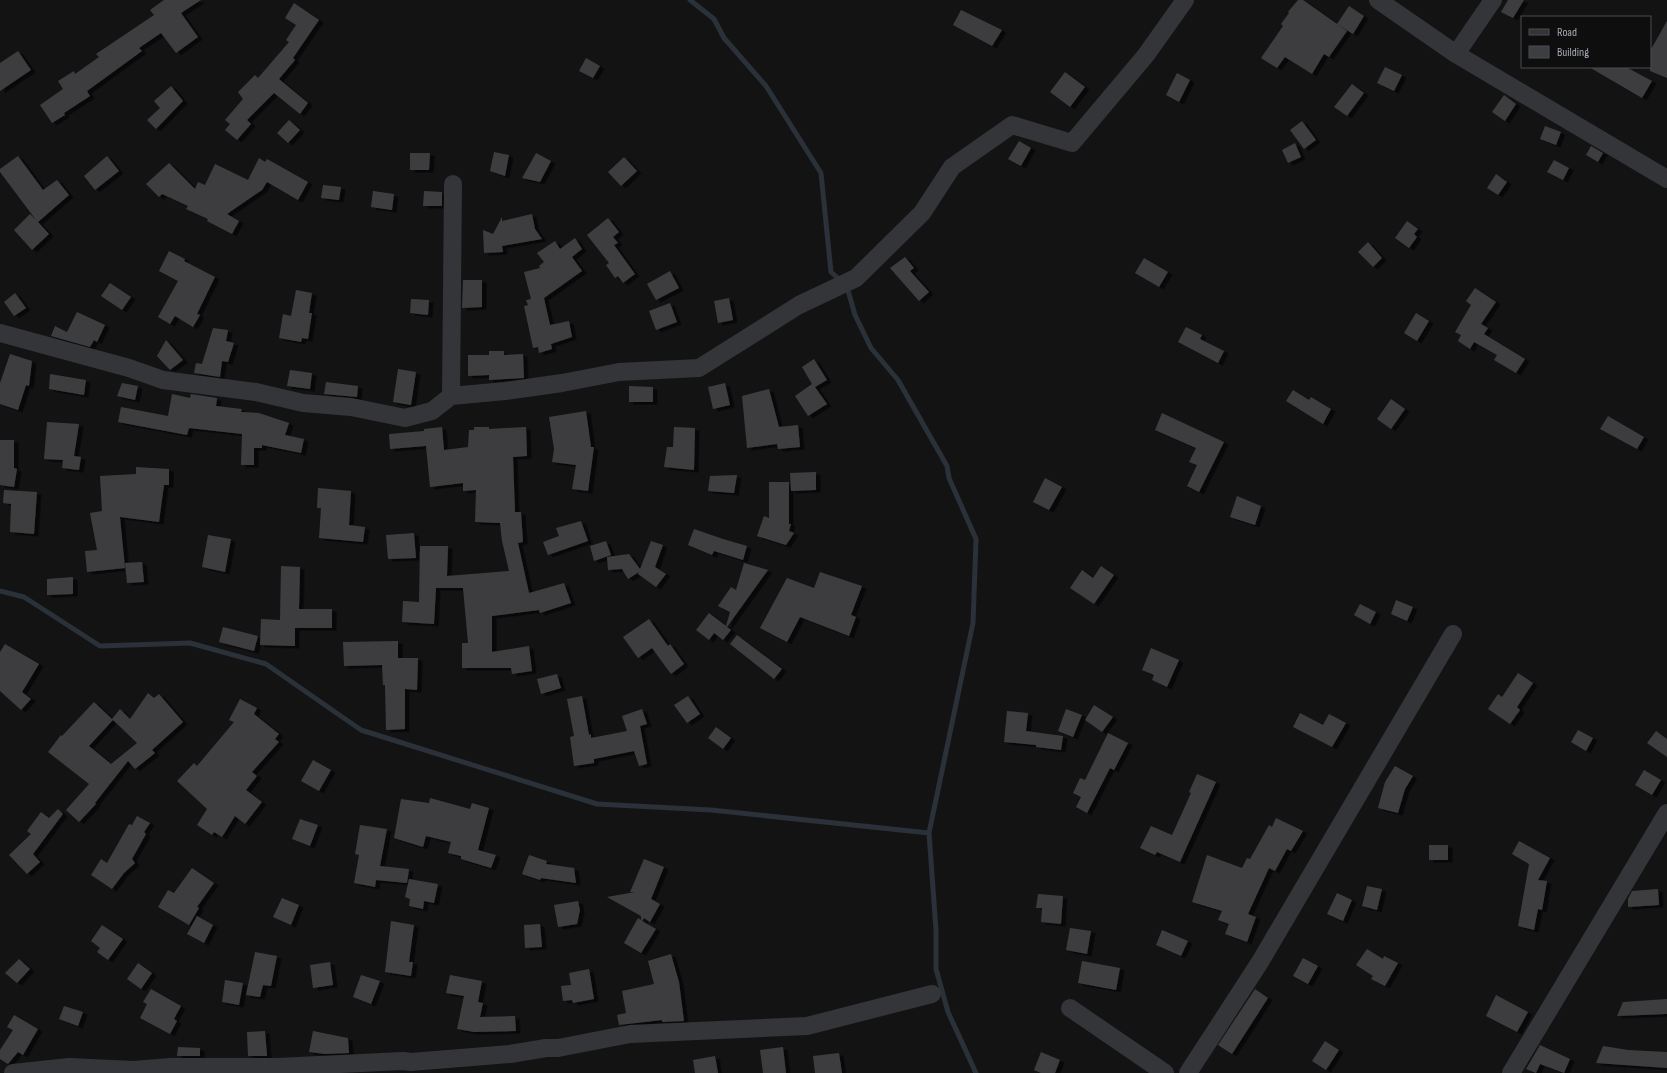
<svg xmlns="http://www.w3.org/2000/svg" width="1667" height="1073" font-family="'Sofia Sans Condensed',sans-serif">
<defs>
<filter id="shadow"><feDropShadow dx="4.5" dy="2.5" stdDeviation="0" flood-color="#0009"/></filter>
</defs>
<rect width="100%" height="100%" fill="#131314"/>
<g fill="none" stroke-linecap="round" stroke-linejoin="round">
<path stroke="#2a3138" stroke-width="5" d="M 690,0 L 714,19 L 724,38 L 766,86 L 821,173 L 831,272 L 841,281
M 847,287 L 855,315 L 871,348 L 898,380 L 947,466 L 949,478 L 976,539 L 973,623 L 929,833 L 936,930 L 936,969 L 948,1012 L 976,1073
M 0,591 L 24,597 L 100,646 L 190,643 L 266,664 L 361,730 L 597,804 L 711,810 L 929,833"/>
</g>
<path fill="#3d3e41" fill-rule="evenodd" filter="url(#shadow)" d="M 164,0 L 201,0 L 181,13 L 198,37 L 176,53 L 161,33 L 139,48 L 142,51 L 87,91 L 90,96 L 64,113 L 65,115 L 52,123 L 40,105 L 63,89 L 58,81 L 74,71 L 75,74 L 99,57 L 96,54 L 154,15 L 150,10 Z
M 1298,0 L 1303,0 L 1347,31 L 1329,57 L 1324,54 L 1312,74 L 1285,57 L 1277,68 L 1261,58 L 1283,26 L 1281,24 L 1289,13 L 1288,12 Z
M 1508,0 L 1524,0 L 1513,18 L 1501,12 Z
M 294,3 L 319,20 L 293,58 L 295,60 L 279,79 L 308,103 L 300,114 L 274,93 L 247,120 L 251,124 L 237,140 L 225,130 L 230,124 L 225,120 L 243,99 L 238,92 L 255,75 L 258,78 L 289,42 L 286,40 L 296,25 L 285,18 Z
M 1349,6 L 1364,16 L 1353,34 L 1337,24 Z
M 961,10 L 1002,30 L 992,46 L 953,25 Z
M 1667,21 L 1667,78 L 1650,71 L 1650,51 Z
M 18,51 L 31,70 L 0,91 L 0,63 Z
M 586,58 L 600,66 L 593,78 L 579,71 Z
M 1385,67 L 1402,75 L 1394,91 L 1377,83 Z
M 1589,67 L 1626,67 L 1652,81 L 1642,98 Z
M 1065,72 L 1085,87 L 1070,107 L 1050,92 Z
M 1177,73 L 1190,80 L 1179,102 L 1166,95 Z
M 1352,84 L 1364,93 L 1347,116 L 1334,107 Z
M 171,86 L 183,101 L 156,129 L 147,120 L 160,108 L 154,101 Z
M 1504,95 L 1516,104 L 1505,121 L 1492,112 Z
M 289,120 L 300,130 L 288,143 L 277,133 Z
M 1302,121 L 1316,140 L 1304,149 L 1290,130 Z
M 1545,126 L 1561,132 L 1556,145 L 1540,139 Z
M 1019,141 L 1031,148 L 1021,166 L 1008,159 Z
M 1295,143 L 1301,157 L 1288,163 L 1282,150 Z
M 1591,146 L 1603,153 L 1598,162 L 1586,155 Z
M 494,152 L 509,155 L 505,176 L 490,171 Z
M 410,153 L 430,153 L 429,170 L 410,170 Z
M 536,153 L 551,161 L 540,182 L 522,178 Z
M 18,156 L 43,190 L 57,180 L 69,195 L 38,222 L 49,234 L 32,250 L 14,230 L 30,214 L 36,220 L 0,172 L 0,169 Z
M 107,156 L 119,171 L 95,190 L 84,176 Z
M 624,157 L 637,171 L 621,186 L 608,172 Z
M 259,158 L 265,162 L 267,159 L 308,182 L 298,200 L 267,182 L 262,190 L 227,214 L 239,221 L 232,234 L 207,221 L 208,219 L 186,209 L 188,206 L 162,194 L 159,197 L 146,184 L 169,163 L 195,189 L 198,182 L 205,185 L 215,164 L 248,180 Z
M 1554,160 L 1569,168 L 1563,180 L 1547,172 Z
M 1496,174 L 1507,182 L 1498,195 L 1487,188 Z
M 323,185 L 341,187 L 339,200 L 321,198 Z
M 373,191 L 394,194 L 392,210 L 371,207 Z
M 424,191 L 442,192 L 442,206 L 423,206 Z
M 532,214 L 535,229 L 542,239 L 502,246 L 503,252 L 484,253 L 483,230 L 493,234 L 502,217 L 502,221 Z
M 608,218 L 619,232 L 613,237 L 618,243 L 614,245 L 635,274 L 623,283 L 618,276 L 615,278 L 606,265 L 609,263 L 587,235 Z
M 1407,221 L 1418,229 L 1414,234 L 1417,237 L 1409,248 L 1395,238 Z
M 575,238 L 582,249 L 572,257 L 582,271 L 544,298 L 550,325 L 569,321 L 572,337 L 551,344 L 552,349 L 539,353 L 538,347 L 533,348 L 524,306 L 528,305 L 526,300 L 531,299 L 524,272 L 540,268 L 539,266 L 544,262 L 537,253 L 555,241 L 560,249 Z
M 1368,242 L 1382,258 L 1373,267 L 1358,252 Z
M 169,251 L 185,259 L 184,261 L 215,277 L 197,314 L 200,315 L 193,327 L 175,316 L 170,324 L 158,317 L 178,281 L 159,271 Z
M 905,257 L 914,268 L 910,271 L 929,292 L 919,301 L 890,268 Z
M 1144,258 L 1168,272 L 1159,287 L 1135,273 Z
M 670,271 L 679,288 L 656,300 L 647,284 Z
M 463,280 L 482,280 L 482,307 L 462,308 Z
M 110,283 L 131,297 L 122,310 L 101,296 Z
M 1475,288 L 1496,302 L 1481,324 L 1488,328 L 1484,334 L 1525,359 L 1516,373 L 1494,360 L 1497,355 L 1474,342 L 1470,349 L 1458,341 L 1461,335 L 1455,332 L 1471,305 L 1466,301 Z
M 296,290 L 312,293 L 309,313 L 312,313 L 308,339 L 302,338 L 301,342 L 279,338 L 283,314 L 291,316 Z
M 15,293 L 26,308 L 14,316 L 4,302 Z
M 729,298 L 733,320 L 718,323 L 714,301 Z
M 411,299 L 429,300 L 428,315 L 410,313 Z
M 670,303 L 677,322 L 656,330 L 649,311 Z
M 77,312 L 105,325 L 97,342 L 94,340 L 90,347 L 51,336 L 55,326 L 67,332 Z
M 1416,313 L 1429,321 L 1417,341 L 1404,333 Z
M 1186,327 L 1202,335 L 1200,339 L 1224,351 L 1218,363 L 1178,342 Z
M 213,328 L 228,330 L 226,341 L 234,343 L 228,362 L 222,361 L 220,377 L 194,373 L 196,363 L 202,364 Z
M 166,340 L 183,360 L 170,370 L 157,356 Z
M 489,351 L 504,351 L 504,355 L 523,354 L 524,378 L 489,380 L 489,375 L 468,376 L 468,355 L 489,355 Z
M 10,354 L 32,361 L 29,386 L 26,385 L 18,410 L 0,404 L 0,383 Z
M 814,359 L 827,380 L 815,387 L 827,404 L 808,416 L 795,396 L 812,384 L 802,367 Z
M 398,369 L 416,372 L 411,405 L 393,402 Z
M 290,370 L 312,373 L 310,389 L 287,386 Z
M 50,374 L 86,380 L 84,395 L 49,389 Z
M 326,382 L 358,386 L 357,397 L 324,394 Z
M 122,383 L 138,386 L 135,400 L 117,396 Z
M 725,383 L 730,405 L 713,409 L 708,387 Z
M 629,386 L 653,387 L 653,402 L 629,402 Z
M 769,389 L 779,427 L 798,425 L 800,447 L 778,449 L 777,444 L 747,448 L 742,396 Z
M 1293,390 L 1309,400 L 1311,397 L 1331,409 L 1323,424 L 1286,401 Z
M 172,394 L 190,398 L 191,394 L 217,398 L 216,406 L 242,409 L 241,412 L 259,413 L 289,423 L 285,435 L 304,439 L 301,453 L 262,445 L 262,448 L 254,448 L 254,465 L 241,465 L 242,434 L 189,428 L 187,435 L 118,422 L 121,407 L 168,416 Z
M 1391,399 L 1405,409 L 1391,429 L 1377,419 Z
M 586,411 L 591,447 L 594,447 L 588,491 L 572,489 L 576,465 L 552,462 L 554,449 L 549,417 Z
M 1162,413 L 1224,442 L 1199,492 L 1187,486 L 1197,465 L 1189,462 L 1196,448 L 1155,430 Z
M 1608,416 L 1644,437 L 1637,449 L 1600,429 Z
M 47,422 L 79,424 L 74,456 L 81,457 L 79,470 L 62,468 L 63,460 L 44,459 Z
M 442,427 L 444,450 L 468,447 L 469,430 L 474,430 L 474,427 L 489,427 L 489,429 L 526,427 L 527,456 L 513,457 L 515,512 L 521,512 L 523,542 L 518,543 L 529,593 L 564,583 L 571,603 L 540,613 L 539,610 L 492,616 L 492,652 L 529,646 L 532,671 L 512,674 L 511,668 L 462,668 L 462,643 L 468,643 L 463,588 L 436,588 L 434,624 L 402,622 L 403,601 L 419,602 L 420,546 L 448,546 L 447,576 L 509,571 L 502,541 L 500,523 L 475,522 L 476,490 L 463,491 L 463,483 L 430,487 L 426,446 L 390,449 L 389,434 L 424,431 L 424,429 Z
M 674,427 L 695,428 L 694,470 L 664,467 L 667,447 L 673,447 Z
M 0,440 L 14,440 L 14,468 L 17,469 L 14,487 L 0,485 Z
M 136,467 L 169,469 L 169,485 L 164,485 L 159,522 L 120,517 L 125,568 L 87,572 L 85,551 L 97,550 L 90,513 L 102,511 L 100,476 L 136,474 Z
M 816,472 L 816,490 L 791,491 L 790,473 Z
M 737,475 L 734,493 L 708,491 L 710,476 Z
M 1045,478 L 1062,487 L 1049,510 L 1033,502 Z
M 769,482 L 789,482 L 789,524 L 791,524 L 789,531 L 794,533 L 786,545 L 757,536 L 764,516 L 769,518 Z
M 318,488 L 351,491 L 349,525 L 365,527 L 363,542 L 319,538 L 321,508 L 317,508 Z
M 4,490 L 37,492 L 34,534 L 10,532 L 11,504 L 3,503 Z
M 1237,496 L 1261,506 L 1255,525 L 1230,517 Z
M 581,521 L 588,541 L 548,555 L 543,542 L 559,536 L 556,528 Z
M 694,529 L 723,539 L 747,546 L 743,560 L 714,551 L 712,555 L 688,545 Z
M 414,533 L 416,558 L 388,559 L 386,535 Z
M 208,535 L 231,539 L 225,572 L 202,567 Z
M 606,541 L 611,555 L 594,561 L 590,546 Z
M 651,541 L 663,545 L 655,567 L 666,574 L 656,587 L 638,574 L 639,572 L 628,579 L 622,569 L 608,570 L 607,557 L 629,554 L 640,569 Z
M 142,562 L 144,582 L 127,583 L 125,563 Z
M 744,563 L 768,570 L 727,627 L 731,630 L 723,640 L 714,633 L 709,640 L 696,630 L 709,613 L 726,626 L 730,612 L 718,606 L 731,587 L 736,590 Z
M 281,566 L 300,567 L 299,609 L 332,609 L 332,628 L 295,628 L 295,646 L 260,645 L 261,619 L 280,620 Z
M 1101,566 L 1114,575 L 1094,604 L 1070,588 L 1082,570 L 1093,578 Z
M 820,572 L 862,586 L 851,615 L 856,617 L 849,636 L 800,617 L 787,642 L 760,628 L 787,578 L 814,588 Z
M 73,577 L 73,594 L 47,595 L 47,579 Z
M 1396,600 L 1413,607 L 1407,621 L 1391,614 Z
M 1360,604 L 1376,612 L 1370,624 L 1354,615 Z
M 649,619 L 668,646 L 670,644 L 684,664 L 671,674 L 652,648 L 638,658 L 623,637 Z
M 223,627 L 258,636 L 254,651 L 219,642 Z
M 737,635 L 782,669 L 774,679 L 730,644 Z
M 398,641 L 398,658 L 418,658 L 417,690 L 405,689 L 405,729 L 386,730 L 385,685 L 383,685 L 382,665 L 344,666 L 343,642 Z
M 5,644 L 39,664 L 22,692 L 31,699 L 21,710 L 0,691 L 0,652 Z
M 1151,648 L 1179,660 L 1167,687 L 1152,680 L 1154,675 L 1142,670 Z
M 1518,673 L 1533,683 L 1517,707 L 1520,710 L 1510,724 L 1488,709 L 1498,694 L 1502,697 Z
M 557,674 L 561,688 L 541,694 L 537,679 Z
M 148,693 L 154,698 L 159,694 L 183,722 L 152,750 L 155,753 L 135,769 L 128,761 L 95,803 L 96,804 L 79,822 L 66,810 L 89,784 L 48,752 L 61,735 L 62,736 L 94,702 L 112,719 L 120,709 L 130,719 ZM 113,720 L 137,743 L 111,764 L 89,746 Z
M 582,696 L 589,735 L 591,734 L 591,738 L 627,731 L 622,716 L 642,709 L 647,724 L 640,726 L 647,764 L 639,766 L 634,751 L 594,759 L 594,763 L 574,766 L 570,737 L 574,736 L 567,699 Z
M 688,696 L 700,714 L 687,723 L 674,705 Z
M 240,699 L 257,708 L 254,714 L 279,734 L 275,739 L 279,742 L 252,772 L 257,776 L 246,790 L 262,802 L 245,824 L 235,816 L 222,837 L 214,832 L 212,835 L 197,825 L 207,809 L 177,781 L 194,763 L 197,766 L 234,722 L 229,720 Z
M 1094,705 L 1113,717 L 1102,732 L 1085,720 Z
M 1066,709 L 1082,715 L 1073,737 L 1058,731 Z
M 1007,711 L 1028,713 L 1026,731 L 1063,736 L 1061,750 L 1036,747 L 1036,745 L 1004,742 Z
M 1300,713 L 1323,725 L 1329,714 L 1346,723 L 1332,747 L 1293,727 Z
M 716,727 L 731,738 L 723,749 L 708,738 Z
M 1578,730 L 1593,738 L 1586,751 L 1571,742 Z
M 1656,731 L 1667,739 L 1667,757 L 1647,743 Z
M 1108,733 L 1128,743 L 1114,770 L 1110,768 L 1087,813 L 1076,807 L 1081,797 L 1073,793 L 1080,778 L 1085,780 Z
M 313,760 L 331,770 L 319,791 L 301,781 Z
M 1395,766 L 1413,776 L 1405,789 L 1398,813 L 1378,808 L 1385,782 Z
M 1644,770 L 1661,780 L 1652,795 L 1635,785 Z
M 1197,774 L 1216,782 L 1180,862 L 1157,852 L 1155,855 L 1140,848 L 1151,826 L 1172,835 L 1191,793 L 1189,792 Z
M 430,798 L 470,809 L 472,803 L 489,808 L 478,850 L 496,855 L 491,868 L 461,859 L 461,856 L 448,853 L 451,842 L 426,836 L 423,847 L 394,838 L 401,799 L 429,803 Z
M 58,809 L 63,814 L 33,854 L 40,862 L 27,874 L 9,855 L 31,834 L 27,831 L 41,812 L 49,818 Z
M 137,816 L 150,823 L 144,832 L 146,834 L 132,859 L 135,863 L 124,873 L 112,889 L 91,875 L 101,859 L 107,863 L 129,824 L 132,825 Z
M 1276,818 L 1303,831 L 1291,851 L 1287,849 L 1275,871 L 1269,868 L 1248,914 L 1256,917 L 1247,942 L 1225,934 L 1229,924 L 1218,920 L 1222,911 L 1192,902 L 1207,855 L 1242,868 L 1247,858 L 1250,859 L 1269,825 L 1272,827 Z
M 300,819 L 318,825 L 310,846 L 292,839 Z
M 360,825 L 387,829 L 380,866 L 409,869 L 407,883 L 376,880 L 375,887 L 354,883 L 359,855 L 355,854 Z
M 1519,841 L 1550,858 L 1538,880 L 1547,881 L 1542,910 L 1538,909 L 1534,930 L 1518,926 L 1529,864 L 1512,854 Z
M 1429,845 L 1448,845 L 1448,860 L 1429,860 Z
M 529,855 L 547,861 L 546,864 L 574,868 L 576,883 L 541,878 L 540,880 L 522,874 Z
M 644,859 L 664,867 L 651,899 L 660,904 L 650,922 L 644,918 L 642,921 L 656,929 L 641,953 L 624,943 L 638,918 L 641,920 L 641,916 L 607,897 L 635,892 L 630,892 Z
M 192,868 L 214,883 L 197,907 L 199,908 L 189,925 L 158,907 L 168,890 L 174,893 Z
M 409,879 L 438,884 L 434,903 L 424,901 L 423,909 L 409,906 L 410,899 L 405,897 Z
M 1367,886 L 1382,889 L 1377,910 L 1362,906 Z
M 1658,889 L 1659,905 L 1628,907 L 1628,899 L 1632,891 Z
M 1337,893 L 1352,900 L 1343,921 L 1327,914 Z
M 1038,894 L 1063,896 L 1061,924 L 1041,922 L 1042,908 L 1036,908 Z
M 282,898 L 299,905 L 291,925 L 273,917 Z
M 578,901 L 580,910 L 577,924 L 558,927 L 554,905 Z
M 197,916 L 213,925 L 204,943 L 187,934 Z
M 391,921 L 414,925 L 409,962 L 413,962 L 411,976 L 385,972 Z
M 540,924 L 542,947 L 525,948 L 524,925 Z
M 102,925 L 123,939 L 108,960 L 97,952 L 100,948 L 91,941 Z
M 1070,928 L 1091,931 L 1087,954 L 1066,950 Z
M 1162,930 L 1188,941 L 1181,956 L 1156,945 Z
M 1367,949 L 1383,959 L 1384,956 L 1398,963 L 1385,986 L 1371,979 L 1373,976 L 1356,965 Z
M 255,952 L 277,956 L 271,986 L 263,985 L 260,997 L 246,995 Z
M 671,954 L 679,982 L 684,1021 L 662,1022 L 662,1020 L 619,1025 L 617,1015 L 626,1013 L 622,991 L 654,984 L 648,961 Z
M 1303,958 L 1318,966 L 1308,984 L 1293,976 Z
M 19,959 L 30,969 L 17,983 L 5,973 Z
M 1082,961 L 1120,968 L 1116,990 L 1078,983 Z
M 330,962 L 333,985 L 313,988 L 310,965 Z
M 138,963 L 152,973 L 141,989 L 127,979 Z
M 589,969 L 594,999 L 573,1003 L 572,1000 L 563,1001 L 561,986 L 571,985 L 569,973 Z
M 361,975 L 380,981 L 371,1004 L 353,997 Z
M 450,975 L 482,981 L 478,1002 L 483,1003 L 480,1017 L 515,1016 L 516,1031 L 474,1032 L 457,1029 L 464,996 L 446,993 Z
M 225,980 L 243,983 L 239,1005 L 222,1002 Z
M 151,989 L 181,1006 L 174,1019 L 177,1021 L 170,1034 L 140,1018 L 147,1004 L 143,1002 Z
M 1255,989 L 1268,998 L 1232,1054 L 1218,1045 Z
M 1496,995 L 1528,1012 L 1517,1032 L 1486,1016 Z
M 1667,999 L 1667,1014 L 1617,1016 L 1623,1002 Z
M 64,1006 L 83,1012 L 78,1026 L 59,1019 Z
M 14,1015 L 38,1029 L 23,1055 L 18,1052 L 8,1064 L 0,1059 L 0,1050 L 13,1030 L 7,1027 Z
M 265,1031 L 267,1056 L 248,1056 L 247,1032 Z
M 313,1031 L 348,1038 L 349,1053 L 325,1054 L 309,1052 Z
M 1325,1041 L 1339,1050 L 1326,1070 L 1312,1061 Z
M 1540,1045 L 1570,1059 L 1564,1073 L 1540,1064 L 1536,1073 L 1526,1069 Z
M 1603,1046 L 1628,1050 L 1667,1052 L 1667,1068 L 1596,1063 Z
M 178,1047 L 200,1048 L 200,1056 L 177,1056 Z
M 783,1047 L 786,1073 L 763,1073 L 760,1050 Z
M 1041,1052 L 1060,1060 L 1055,1073 L 1041,1073 L 1034,1070 Z
M 839,1053 L 842,1073 L 815,1073 L 813,1056 Z
M 715,1056 L 718,1073 L 695,1073 L 693,1060 Z"/>
<g fill="none" stroke-linecap="round" stroke-linejoin="round">
<path stroke="#343539" stroke-width="18" d="M 1378,0 L 1456,54 L 1667,179
M 1456,54 L 1493,0
M 0,333 L 129,368 L 163,380 L 256,392 L 303,403 L 351,407 L 405,418 L 432,411 L 451,396 L 505,391 L 562,383 L 619,372 L 699,368 L 799,305 L 856,278 L 922,213 L 952,167 L 1012,125 L 1072,143 L 1146,55 L 1185,0
M 451,396 L 453,184
M 1070,1008 L 1165,1073
M 13,1073 L 69,1067 L 134,1070 L 170,1067 L 277,1067 L 403,1061 L 411,1062 L 510,1054 L 546,1048 L 558,1048 L 630,1034 L 807,1026 L 932,994
M 1188,1073 L 1260,962 L 1453,634
M 1511,1073 L 1667,813"/>
</g>
<rect x="1521" y="16" width="130" height="52" fill="#0e0e0f" stroke="#4a4c51"/>
<rect x="1529" y="29" width="20" height="6" fill="#343539" stroke="#4a4c51"/>
<text x="1557" y="36" font-size="12" fill="#a5a9b4">Road</text>
<rect x="1529" y="46" width="20" height="12" fill="#3d3e41" stroke="#4a4c51"/>
<text x="1557" y="56" font-size="12" fill="#a5a9b4">Building</text>
</svg>
